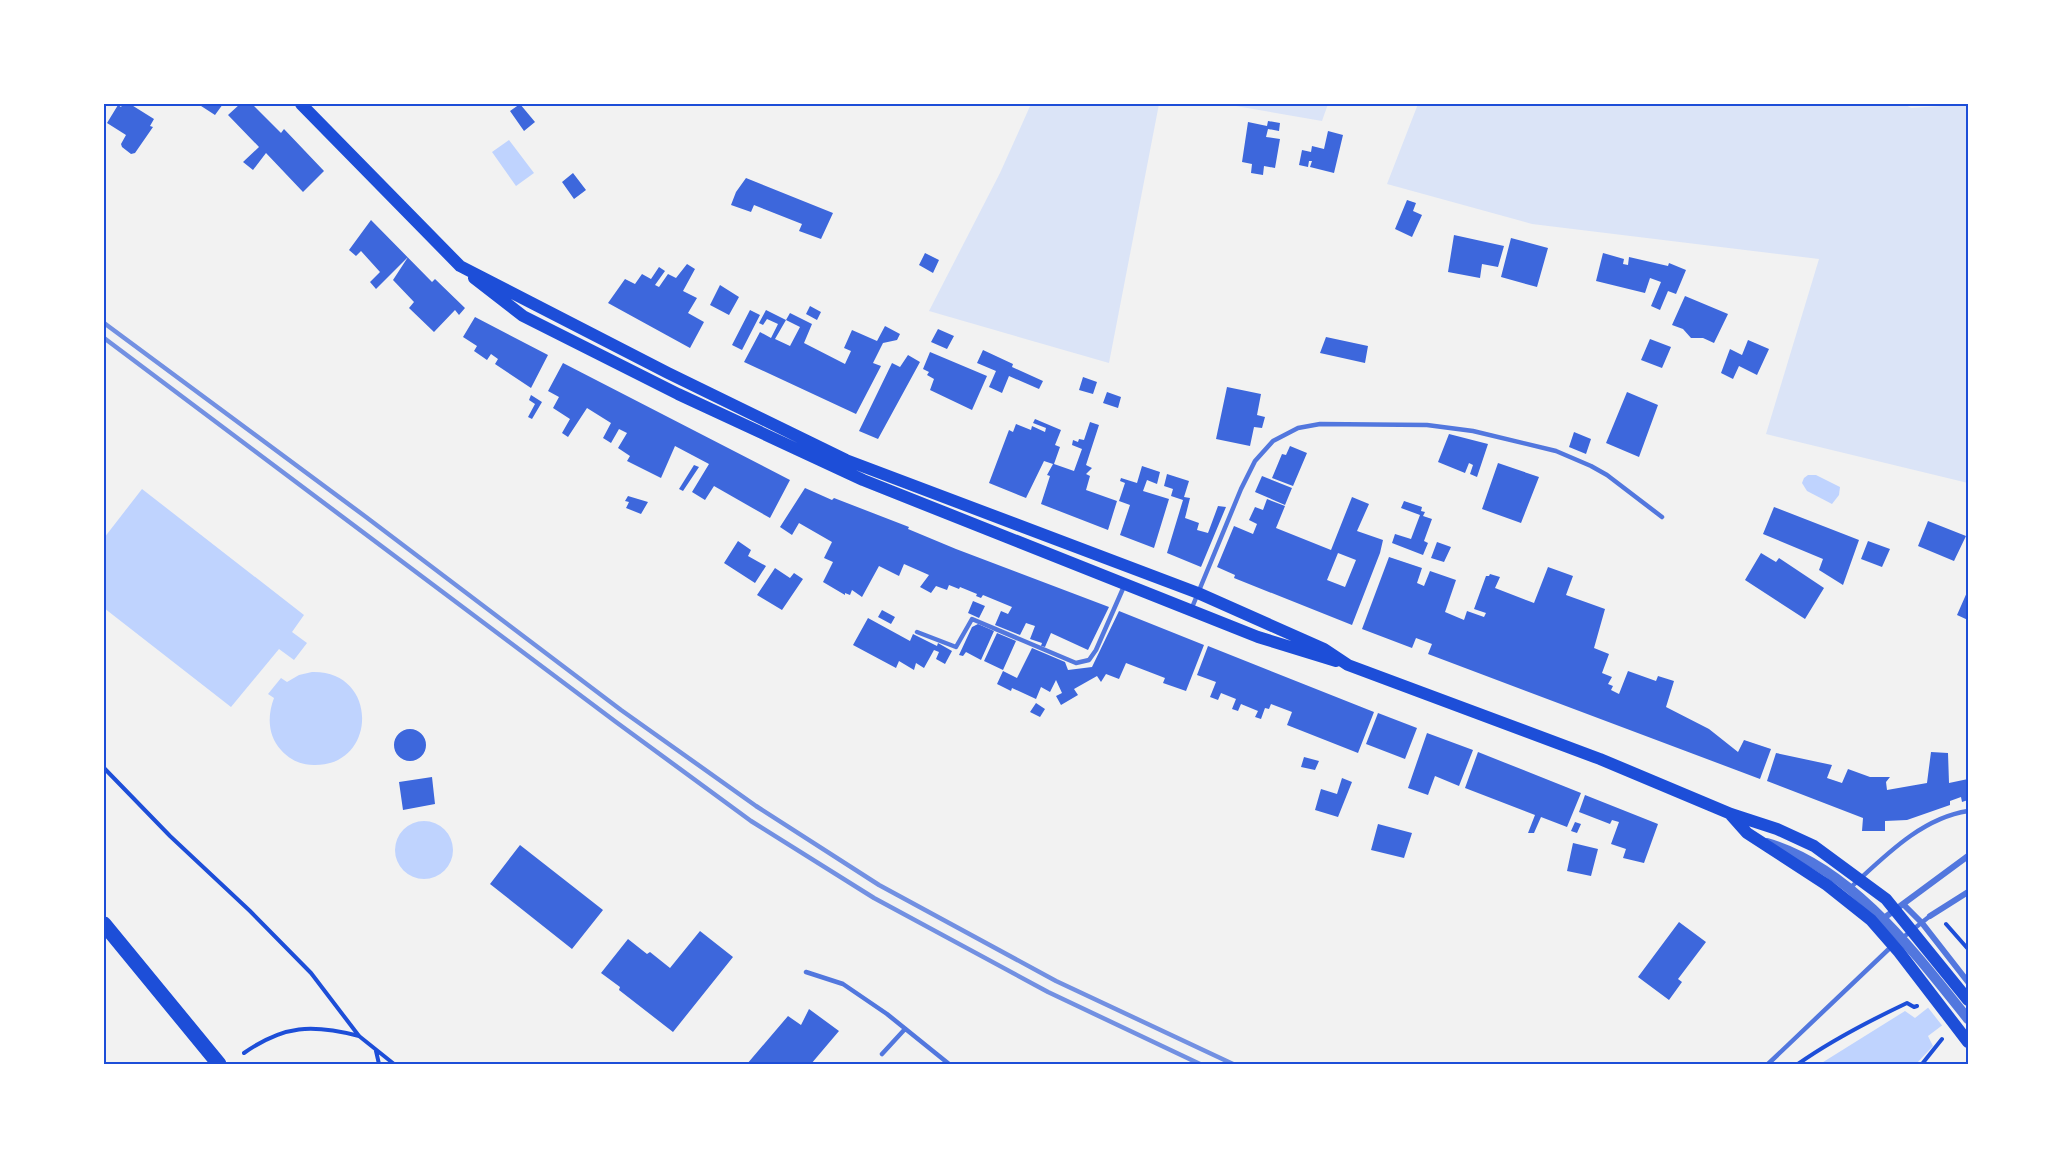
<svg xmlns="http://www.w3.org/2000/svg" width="2072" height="1168" font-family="'Public Sans',sans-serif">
<rect width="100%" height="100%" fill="#f2f2f2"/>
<path fill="#dbe4f7" d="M 1031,104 L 1159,104 L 1109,363 L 929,311 L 1000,173 Z
M 1237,104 L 1328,104 L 1322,121 L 1236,106 Z
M 1418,104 L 1904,104 L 1911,108 L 1968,104 L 1968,483 L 1766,434 L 1819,259 L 1532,224 L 1387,184 Z"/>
<path fill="#bfd3fe" d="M 509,140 L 534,173 L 516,186 L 492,152 Z
M 1808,475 L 1816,475 L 1840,487 L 1839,495 L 1832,504 L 1807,491 L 1802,483 L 1804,478 Z
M 142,489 L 304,615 L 292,632 L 307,643 L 294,660 L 279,649 L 231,707 L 104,608 L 104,538 Z
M 312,672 C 379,670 378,766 314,765 C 301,765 290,760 281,750 C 268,736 267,716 274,698 L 268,694 L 281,678 L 287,682 L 299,675 Z
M395 850a29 29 0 1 1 58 0a29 29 0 1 1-58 0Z
M 1968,976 L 1968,1006 L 1928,1036 L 1933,1046 L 1916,1064 L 1820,1064 L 1905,1011 L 1915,1018 Z"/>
<path fill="#f2f2f2" d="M 1968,973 L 1968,1010 L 1944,1028 L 1926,1005 Z"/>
<path fill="#3d67dc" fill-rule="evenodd" d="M 123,104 L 130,104 L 154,119 L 150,126 L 153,127 L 135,153 L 131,154 L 122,147 L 121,144 L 126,135 L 107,123 L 118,105 L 121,107 Z
M 198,104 L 223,104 L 215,115 Z
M 240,104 L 252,104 L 281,133 L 284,129 L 324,171 L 303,192 L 266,153 L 253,170 L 243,162 L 259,147 L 228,115 Z
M 520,104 L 535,122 L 524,131 L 510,111 Z
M 1268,121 L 1280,123 L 1279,131 L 1268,129 L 1266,137 L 1280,139 L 1275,168 L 1264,166 L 1263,175 L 1251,173 L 1252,164 L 1242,162 L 1248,122 L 1267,126 Z
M 1328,131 L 1343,135 L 1334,173 L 1310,167 L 1312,161 L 1309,161 L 1308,167 L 1299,165 L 1302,150 L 1311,152 L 1312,146 L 1324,149 Z
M 573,173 L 586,190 L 574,199 L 562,182 Z
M 746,178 L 833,213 L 821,239 L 799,231 L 802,224 L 754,205 L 751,212 L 731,205 L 736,192 Z
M 1407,200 L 1416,203 L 1413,211 L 1422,215 L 1412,237 L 1395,229 Z
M 371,220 L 432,282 L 435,279 L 465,308 L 459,315 L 455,310 L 434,332 L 409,308 L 414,302 L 393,280 L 408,257 L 376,289 L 370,282 L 380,272 L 361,251 L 356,256 L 349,250 Z
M 1454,235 L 1504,246 L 1498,267 L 1482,264 L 1480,278 L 1448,272 Z
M 1511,238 L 1548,248 L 1537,287 L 1501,277 Z
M 925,253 L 939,260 L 933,273 L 919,265 Z
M 1603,253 L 1624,259 L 1623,264 L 1628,265 L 1629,257 L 1668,266 L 1669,263 L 1686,270 L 1676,294 L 1668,291 L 1660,310 L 1651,306 L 1661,282 L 1650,278 L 1645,293 L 1596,281 Z
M 687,264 L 695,269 L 683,291 L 697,298 L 688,313 L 704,322 L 690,348 L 608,303 L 625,279 L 635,284 L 642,274 L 651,279 L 659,267 L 665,271 L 655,285 L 659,287 L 668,274 L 676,278 Z
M 720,285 L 739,297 L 729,315 L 710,305 Z
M 1685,296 L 1728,314 L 1714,343 L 1703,338 L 1691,338 L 1683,329 L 1672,325 Z
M 810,306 L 821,312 L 817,320 L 806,314 Z
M 750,310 L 760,315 L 742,350 L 732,345 Z
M 766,310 L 786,320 L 775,339 L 790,346 L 800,327 L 786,320 L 790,313 L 812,324 L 804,343 L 845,364 L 851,351 L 844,348 L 852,330 L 877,341 L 885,326 L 900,334 L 897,340 L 883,343 L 873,363 L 881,366 L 856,414 L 744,362 L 760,332 L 771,338 L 778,324 L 767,319 L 763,325 L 759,323 Z
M 475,317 L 548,355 L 531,388 L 495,364 L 498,359 L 491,354 L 487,360 L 474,351 L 477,346 L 463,337 Z
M 938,329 L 954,336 L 947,349 L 931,342 Z
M 1326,337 L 1368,346 L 1365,363 L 1320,353 Z
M 1650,339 L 1671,347 L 1662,368 L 1641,360 Z
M 1748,340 L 1769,349 L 1757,375 L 1739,366 L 1733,379 L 1721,373 L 1730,349 L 1742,355 Z
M 983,350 L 1013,364 L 1012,367 L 1043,381 L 1039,389 L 1009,376 L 1002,393 L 989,387 L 996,371 L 977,363 Z
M 930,352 L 987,376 L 972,410 L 930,390 L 934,379 L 927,375 L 929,372 L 923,369 Z
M 908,355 L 920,362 L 878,439 L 859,431 L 892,363 L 900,367 Z
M 563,363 L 790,480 L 770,518 L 714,486 L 705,500 L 692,492 L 709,464 L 675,446 L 661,478 L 627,461 L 630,456 L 618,448 L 627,433 L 619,429 L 611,443 L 603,438 L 611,423 L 587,408 L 568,437 L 562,433 L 570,419 L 553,408 L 559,397 L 548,391 Z
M 1083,377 L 1097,382 L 1093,394 L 1079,390 Z
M 1227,387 L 1261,394 L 1257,415 L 1265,417 L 1262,428 L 1254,427 L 1250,446 L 1216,439 Z
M 1107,392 L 1121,397 L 1118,408 L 1103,403 Z
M 1627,392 L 1658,405 L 1639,457 L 1606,443 Z
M 531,395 L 542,402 L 532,419 L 528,417 L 535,404 L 529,400 Z
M 1035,419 L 1061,430 L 1055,445 L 1060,447 L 1054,464 L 1074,471 L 1082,449 L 1072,445 L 1073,440 L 1078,442 L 1079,439 L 1084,440 L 1090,422 L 1099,425 L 1086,465 L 1092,468 L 1086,474 L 1090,476 L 1086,490 L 1117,501 L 1108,530 L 1041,504 L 1050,476 L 1047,475 L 1053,464 L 1044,461 L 1026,498 L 989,483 L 1009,430 L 1013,432 L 1016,424 L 1031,430 L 1032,426 L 1045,432 L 1046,428 L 1033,423 Z
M 1574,432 L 1591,439 L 1586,454 L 1569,447 Z
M 1449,434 L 1488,444 L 1477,477 L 1470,474 L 1473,465 L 1469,463 L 1465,473 L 1438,462 Z
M 1290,446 L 1307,453 L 1293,486 L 1272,478 L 1282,454 L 1286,455 Z
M 1498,463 L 1539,477 L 1521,523 L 1482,509 Z
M 694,465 L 699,467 L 683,491 L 679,489 Z
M 1142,466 L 1160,472 L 1157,484 L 1147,480 L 1143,491 L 1169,499 L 1154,548 L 1120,535 L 1130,505 L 1119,501 L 1125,483 L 1120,481 L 1121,478 L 1137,483 Z
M 1167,474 L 1189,481 L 1184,497 L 1190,498 L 1185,518 L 1199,523 L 1197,530 L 1208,533 L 1218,506 L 1226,507 L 1201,567 L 1167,553 L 1183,500 L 1171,496 L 1173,489 L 1164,486 Z
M 1262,476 L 1292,488 L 1285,505 L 1255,492 Z
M 805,488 L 832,500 L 834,498 L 909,527 L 908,529 L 956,549 L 1109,607 L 1088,650 L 1051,633 L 1045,647 L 1041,646 L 1042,643 L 1030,639 L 1035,626 L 1026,623 L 1020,635 L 995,625 L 1001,611 L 1008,614 L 1012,607 L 983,595 L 981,598 L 976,596 L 977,594 L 960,587 L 959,589 L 949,585 L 947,590 L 936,586 L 931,593 L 920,587 L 929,575 L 904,564 L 899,576 L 879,566 L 862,597 L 852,590 L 850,595 L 845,593 L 845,595 L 823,582 L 833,562 L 824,558 L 832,542 L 799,523 L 792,535 L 780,527 Z
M 628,496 L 648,502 L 641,514 L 626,508 L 629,502 L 625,501 Z
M 1352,497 L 1369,504 L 1357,531 L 1383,540 L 1380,553 L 1352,625 L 1234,578 L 1235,575 L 1217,567 L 1234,526 L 1253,534 L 1257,524 L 1249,520 L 1255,507 L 1263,510 L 1267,499 L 1285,506 L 1276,528 L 1331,550 ZM 1338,553 L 1356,560 L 1345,587 L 1327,580 Z
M 1404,501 L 1422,507 L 1421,511 L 1425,512 L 1423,516 L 1432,519 L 1424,541 L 1428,543 L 1423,555 L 1392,543 L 1395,534 L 1411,539 L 1420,515 L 1401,508 Z
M 1774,507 L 1859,540 L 1843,585 L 1819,570 L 1823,559 L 1763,534 Z
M 1928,521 L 1966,536 L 1954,561 L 1918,546 Z
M 738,541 L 751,550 L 748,556 L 766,566 L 755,583 L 724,563 Z
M 1868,541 L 1890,549 L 1882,567 L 1861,559 Z
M 1437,542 L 1451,547 L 1444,562 L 1431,558 Z
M 1761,553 L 1776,562 L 1779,558 L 1824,588 L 1805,619 L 1745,580 Z
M 1389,557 L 1422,568 L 1417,583 L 1424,586 L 1430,571 L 1456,580 L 1445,612 L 1464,620 L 1467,611 L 1484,617 L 1486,613 L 1474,609 L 1486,576 L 1489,576 L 1490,574 L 1500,577 L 1495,588 L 1534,603 L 1548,567 L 1573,576 L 1566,595 L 1605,609 L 1594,648 L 1609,654 L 1602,673 L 1612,677 L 1608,684 L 1613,686 L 1611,690 L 1619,694 L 1628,671 L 1656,681 L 1658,676 L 1674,681 L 1666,707 L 1709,729 L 1738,752 L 1744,740 L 1771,749 L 1760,779 L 1428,654 L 1432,644 L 1416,638 L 1412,648 L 1362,629 Z
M 775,568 L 790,578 L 794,573 L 803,579 L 782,610 L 757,595 Z
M 1968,590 L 1968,620 L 1957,615 Z
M 973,601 L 985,606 L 979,618 L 968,613 Z
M 882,610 L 895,617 L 891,624 L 878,617 Z
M 1119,611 L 1204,645 L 1186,691 L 1163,683 L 1165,678 L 1126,663 L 1119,679 L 1106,674 L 1101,682 L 1097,676 L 1074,689 L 1078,695 L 1061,705 L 1056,696 L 1062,693 L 1056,680 L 1050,692 L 1041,687 L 1036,699 L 1012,688 L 1011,691 L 997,684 L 1003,671 L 1017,678 L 1032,648 L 1065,662 L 1068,670 L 1092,667 Z
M 868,618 L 910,641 L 913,634 L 937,646 L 938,643 L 952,651 L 945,664 L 936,659 L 939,652 L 934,650 L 924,668 L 916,663 L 914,670 L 899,661 L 896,668 L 853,645 Z
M 978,624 L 994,631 L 981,660 L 966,652 L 963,656 L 959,655 L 972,627 Z
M 997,633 L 1016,641 L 1003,670 L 984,661 Z
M 1208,646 L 1374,712 L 1358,753 L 1287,725 L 1292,712 L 1271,704 L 1269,709 L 1265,708 L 1261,719 L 1255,717 L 1258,711 L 1241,704 L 1238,711 L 1232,709 L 1236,699 L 1221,693 L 1218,700 L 1210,697 L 1216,682 L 1197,675 Z
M 1036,703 L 1045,709 L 1040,717 L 1030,712 Z
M 1378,713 L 1417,728 L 1405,759 L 1366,744 Z
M394 745a16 16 0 1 1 32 0a16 16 0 1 1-32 0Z
M 1427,733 L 1473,750 L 1459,786 L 1435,776 L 1428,795 L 1408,788 Z
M 1478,752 L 1581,793 L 1567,827 L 1541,817 L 1534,833 L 1528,833 L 1535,815 L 1465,788 Z
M 1931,752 L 1948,753 L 1949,783 L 1968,779 L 1968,800 L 1962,802 L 1961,797 L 1950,801 L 1950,805 L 1907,820 L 1885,821 L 1885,831 L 1862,831 L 1863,818 L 1767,781 L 1776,753 L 1832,765 L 1827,778 L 1842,783 L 1848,769 L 1870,777 L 1890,777 L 1886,782 L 1887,790 L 1927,783 Z
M 1304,757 L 1319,761 L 1315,770 L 1301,767 Z
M 432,777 L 435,804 L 403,810 L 399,782 Z
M 1342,778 L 1352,782 L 1338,817 L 1315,810 L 1321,789 L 1337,794 Z
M 1585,795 L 1658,824 L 1644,863 L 1623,858 L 1626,849 L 1611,844 L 1619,822 L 1612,820 L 1610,824 L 1579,812 Z
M 1575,822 L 1581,824 L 1577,833 L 1571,831 Z
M 1378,824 L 1412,833 L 1404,858 L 1371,850 Z
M 1573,843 L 1598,849 L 1591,876 L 1567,871 Z
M 520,845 L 603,910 L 572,949 L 490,884 Z
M 1679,922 L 1706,942 L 1678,979 L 1682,982 L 1669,1000 L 1638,977 Z
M 700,931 L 733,957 L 673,1032 L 619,990 L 620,987 L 601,973 L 628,939 L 647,954 L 650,952 L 670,968 Z
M 809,1009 L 839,1031 L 811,1064 L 747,1064 L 788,1016 L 801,1025 Z"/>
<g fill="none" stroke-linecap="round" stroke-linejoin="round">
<path stroke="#1d4ed8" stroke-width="4" d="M 104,768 L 170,836 L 250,911 L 311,973 L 359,1036 L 394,1064
M 1946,924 L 1968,949
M 376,1051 L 379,1064
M 244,1053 C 284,1025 312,1024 359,1036
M 1798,1064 C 1832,1040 1869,1021 1907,1003 L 1914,1007 L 1917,1006
M 1922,1064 L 1942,1039"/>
<path stroke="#5277de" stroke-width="4.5" d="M 1191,610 L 1241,489 L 1255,461 L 1273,441 L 1298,428 L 1320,424 L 1427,425 L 1473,431 L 1556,451 L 1591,466 L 1607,475 L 1662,517
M 917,632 L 956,647 L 972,619 L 1076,663 L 1089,660 L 1096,650 L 1125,584
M 1850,888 C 1884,857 1921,818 1968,811
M 1901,939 L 1930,916
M 806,972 L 843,984 L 887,1014 L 949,1064
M 882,1054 L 905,1029
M 1768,1064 L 1892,946"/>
<path stroke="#5277de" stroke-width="6" d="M 1903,904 L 1922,923 L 1968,982
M 1930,916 L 1968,892
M 1884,918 L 1968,856"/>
<path stroke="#5277de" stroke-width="10" d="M 1767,843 C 1852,868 1915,953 1968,1019"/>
<path stroke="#1d4ed8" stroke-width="12" d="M 301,104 L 460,266 L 668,373 L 846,460 L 1198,593 L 1324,649 L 1348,665 L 1600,759 L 1731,814 L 1777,829 L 1814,846 L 1886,899 L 1968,1000
M 474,278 L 523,316 L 678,394 L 863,480 L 1258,637 L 1336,661
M 1731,815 L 1747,833 L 1827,885 L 1871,920 L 1899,952 L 1968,1042"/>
<path stroke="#1d4ed8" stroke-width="15" d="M 104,924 L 219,1064"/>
<path stroke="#7290e2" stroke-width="4.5" d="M 104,323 L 366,517 L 621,710 L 756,806 L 879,885 L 1056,981 L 1233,1064
M 104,338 L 616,722 L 751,821 L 874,898 L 1048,992 L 1200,1064"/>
</g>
<rect width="2072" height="1168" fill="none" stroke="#ffffff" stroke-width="210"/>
<rect x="105" y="105" width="1862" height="958" fill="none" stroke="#1d4ed8" stroke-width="2"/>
</svg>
